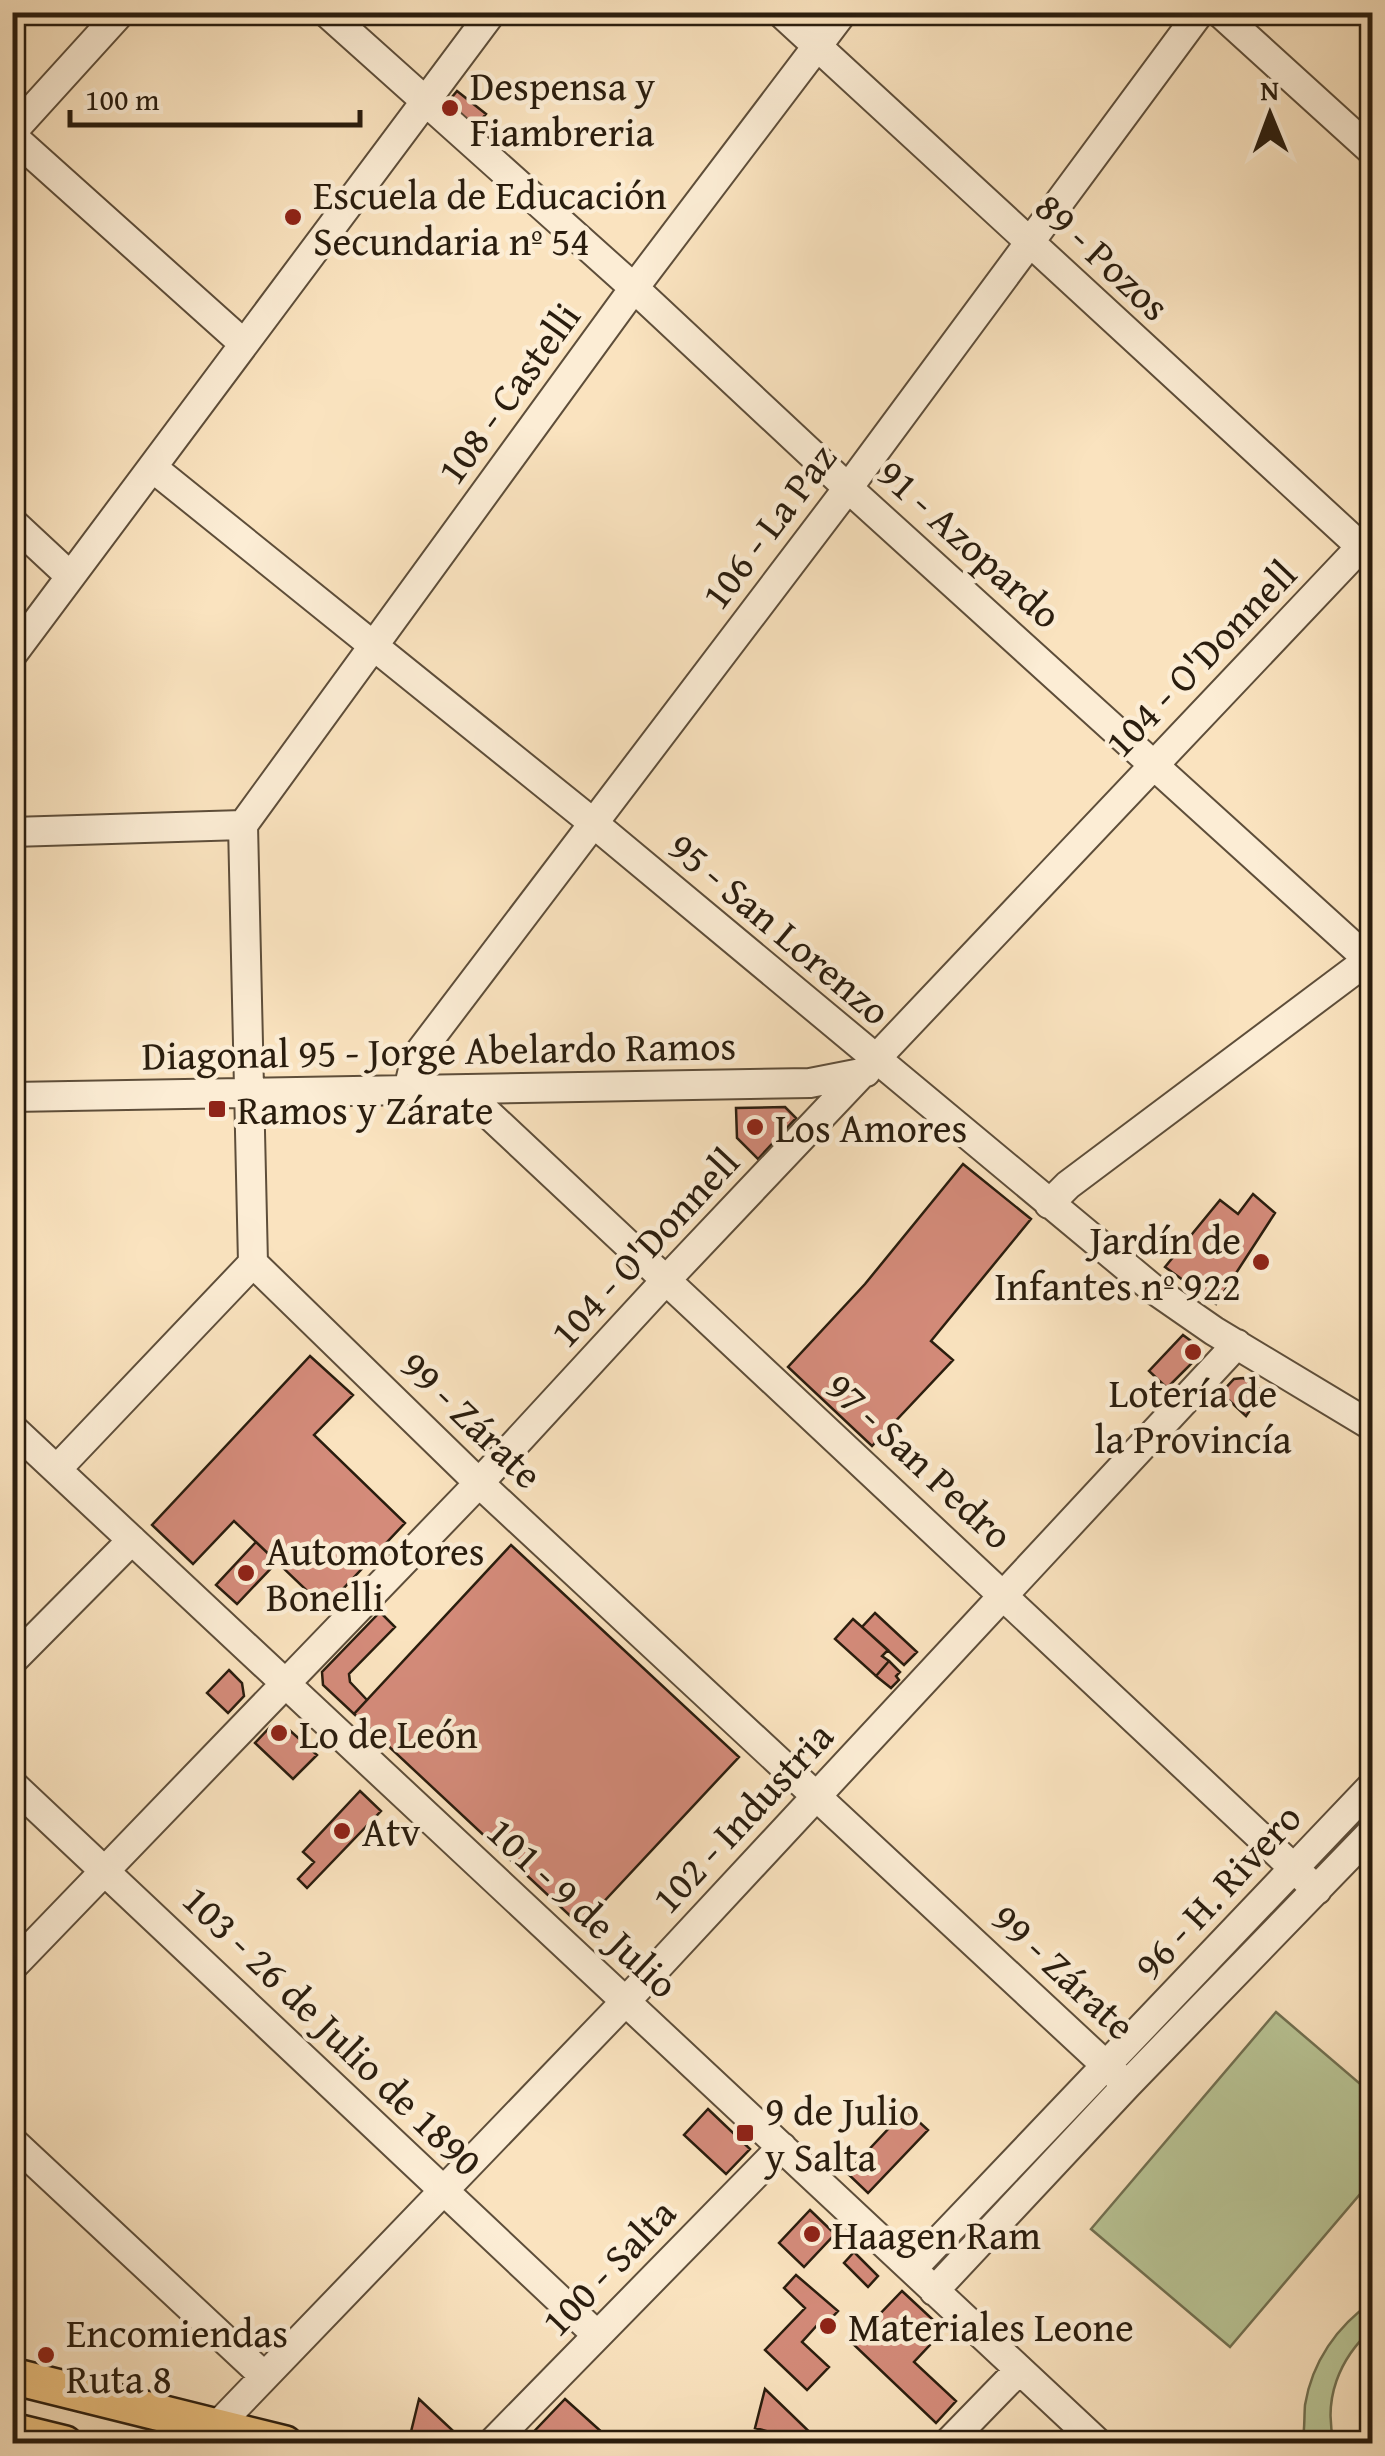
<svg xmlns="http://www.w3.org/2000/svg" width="1385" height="2456" font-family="'Gentium Book Plus',serif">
<rect width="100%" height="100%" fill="#fae3bf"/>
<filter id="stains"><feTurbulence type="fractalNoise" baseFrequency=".002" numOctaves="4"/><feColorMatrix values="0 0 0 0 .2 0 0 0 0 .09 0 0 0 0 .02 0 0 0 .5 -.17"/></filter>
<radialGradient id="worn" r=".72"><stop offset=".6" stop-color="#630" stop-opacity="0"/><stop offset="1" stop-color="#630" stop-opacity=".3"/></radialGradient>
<path fill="#b9c596" stroke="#727152" stroke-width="2.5" d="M 1276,2012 L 1372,2094 L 1372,2180 L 1230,2347 L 1091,2229 Z
M 1372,2302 L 1372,2329 C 1339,2359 1323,2399 1334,2443 L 1302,2443 C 1305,2432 1304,2418 1305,2405 C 1312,2362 1337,2326 1372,2302 Z"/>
<path fill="#d48b7a" stroke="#2a1d0e" stroke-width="2.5" d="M 457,91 L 486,114 L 472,131 L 443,108 Z
M 785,1107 L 796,1118 L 758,1159 L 737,1138 L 736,1108 Z
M 963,1164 L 1031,1219 L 931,1341 L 953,1360 L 872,1446 L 788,1367 L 865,1284 Z
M 1253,1194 L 1275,1213 L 1216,1304 L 1165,1267 L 1220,1200 L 1238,1214 Z
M 1183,1335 L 1198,1346 L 1201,1354 L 1167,1388 L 1149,1371 Z
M 310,1356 L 353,1395 L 314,1435 L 405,1523 L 325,1608 L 234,1521 L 193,1564 L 152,1525 Z
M 1243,1378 L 1263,1391 L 1246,1416 L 1221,1393 L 1234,1379 Z
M 256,1542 L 277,1562 L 237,1604 L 216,1585 Z
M 511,1545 L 739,1757 L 581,1926 L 354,1714 Z
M 380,1612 L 395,1627 L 349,1674 L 350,1682 L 367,1700 L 354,1714 L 323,1685 L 322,1672 Z
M 875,1613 L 917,1652 L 904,1665 L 862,1627 Z
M 853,1619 L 888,1650 L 882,1656 L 889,1661 L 876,1676 L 835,1639 Z
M 889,1661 L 900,1672 L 896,1676 L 899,1680 L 891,1688 L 876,1676 Z
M 229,1670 L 242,1683 L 244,1696 L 228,1713 L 207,1693 Z
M 271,1726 L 285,1726 L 317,1755 L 293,1779 L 255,1743 Z
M 360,1791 L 381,1811 L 307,1888 L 298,1879 L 314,1862 L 303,1852 Z
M 708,2109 L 750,2149 L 726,2174 L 684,2135 Z
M 906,2110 L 928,2130 L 868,2193 L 847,2173 Z
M 810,2210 L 835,2234 L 804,2267 L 779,2243 Z
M 854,2252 L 878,2276 L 868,2287 L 844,2263 Z
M 796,2275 L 838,2311 L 824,2326 L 820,2322 L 802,2342 L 829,2367 L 807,2390 L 765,2350 L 805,2308 L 784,2288 Z
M 902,2291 L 944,2330 L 914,2362 L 956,2401 L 936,2423 L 852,2343 Z
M 765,2389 L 822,2444 L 782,2444 L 770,2432 L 755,2428 Z
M 419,2399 L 465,2442 L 408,2444 Z
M 565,2399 L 605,2435 L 603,2444 L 522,2444 Z"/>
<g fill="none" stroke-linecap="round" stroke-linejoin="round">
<g stroke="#5e4e3a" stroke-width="32">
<path id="minor" d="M 326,12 L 634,288 L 848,488 L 1372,963
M 780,12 L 1372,557
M 1219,12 L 1372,151
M 12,132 L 121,12
M 12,136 L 244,344
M 153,468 L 592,822 L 1152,1288 L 1214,1331 L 1372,1426
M 12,522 L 70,576
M 12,655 L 492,12
M 243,825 L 253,1263 L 479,1483 L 1127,2085
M 243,825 L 634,288 L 843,12
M 12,832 L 243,825
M 408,1090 L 416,1057 L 848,488 L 1200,12
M 465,1092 L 1317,1890
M 12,1097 L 810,1083 L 866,1072
M 1049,1204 L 1068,1185 L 1372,957
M 12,1428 L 1099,2444
M 57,1469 L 253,1263
M 12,1661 L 132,1540
M 12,1784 L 597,2335
M 12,1967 L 479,1483 L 667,1279 L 1372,535
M 12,2141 L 264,2376
M 912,2269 L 1372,1786
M 934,2291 L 1127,2085 L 1372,1832
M 217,2426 L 625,2002 L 1237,1344
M 491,2444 L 782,2147
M 947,2444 L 1019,2370"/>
</g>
<g stroke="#2a1d0e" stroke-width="40">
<path id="major" d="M 12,2376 L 285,2444
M 12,2431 L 65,2444"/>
</g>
<use href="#minor" stroke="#fcedd5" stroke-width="28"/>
<use href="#major" stroke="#edc280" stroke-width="35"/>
</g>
<g fill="#8f2418" stroke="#fcedd5" stroke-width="4">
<circle cx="450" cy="108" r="10"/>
<circle cx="293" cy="217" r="10"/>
<rect x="207" y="1099" width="20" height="20" rx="5"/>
<circle cx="755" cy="1127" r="10"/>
<circle cx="1261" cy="1262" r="10"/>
<circle cx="1193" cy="1352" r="10"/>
<circle cx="246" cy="1573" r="10"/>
<circle cx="279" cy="1733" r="10"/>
<circle cx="342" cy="1831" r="10"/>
<rect x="735" y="2123" width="20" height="20" rx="5"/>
<circle cx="812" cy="2234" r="10"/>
<circle cx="828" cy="2326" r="10"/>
<circle cx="46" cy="2355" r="10"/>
</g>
<g text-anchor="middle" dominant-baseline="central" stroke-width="9" stroke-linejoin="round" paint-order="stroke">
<g font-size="40" fill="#2a1d0e" stroke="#fcedd5" text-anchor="start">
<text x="470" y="85">Despensa y<tspan x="470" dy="46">Fiambreria</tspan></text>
<text x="313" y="194">Escuela de Educación<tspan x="313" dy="46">Secundaria nº 54</tspan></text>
<text x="237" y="1109">Ramos y Zárate</text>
<text x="775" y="1127">Los Amores</text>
<text x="1241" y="1239" text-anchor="end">Jardín de<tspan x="1241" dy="46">Infantes nº 922</tspan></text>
<text x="1193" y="1392" text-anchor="middle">Lotería de<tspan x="1193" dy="46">la Provincía</tspan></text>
<text x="266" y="1550">Automotores<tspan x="266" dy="46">Bonelli</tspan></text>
<text x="299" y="1733">Lo de León</text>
<text x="362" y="1831">Atv</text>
<text x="765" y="2110">9 de Julio<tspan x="765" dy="46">y Salta</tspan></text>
<text x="832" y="2234">Haagen Ram</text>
<text x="848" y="2326">Materiales Leone</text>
<text x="66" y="2332">Encomiendas<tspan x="66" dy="46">Ruta 8</tspan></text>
</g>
<g font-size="40" fill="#2a1d0e" stroke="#fcedd5">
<text transform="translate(1103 256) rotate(43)">89 - Pozos</text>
<text transform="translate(508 393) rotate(-54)">108 - Castelli</text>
<text transform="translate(768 526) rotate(-53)">106 - La Paz</text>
<text transform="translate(970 543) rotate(42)">91 - Azopardo</text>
<text transform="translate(1200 658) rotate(-46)">104 - O'Donnell</text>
<text transform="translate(780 928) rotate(40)">95 - San Lorenzo</text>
<text transform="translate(439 1050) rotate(-1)">Diagonal 95 - Jorge Abelardo Ramos</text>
<text transform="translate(644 1247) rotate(-47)">104 - O'Donnell</text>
<text transform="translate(472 1419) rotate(44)">99 - Zárate</text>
<text transform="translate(920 1460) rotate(43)">97 - San Pedro</text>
<text transform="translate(742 1817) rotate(-47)">102 - Industria</text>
<text transform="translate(1217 1891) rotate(-47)">96 - H. Rivero</text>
<text transform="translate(583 1907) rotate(43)">101 - 9 de Julio</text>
<text transform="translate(1064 1971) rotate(43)">99 - Zárate</text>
<text transform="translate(333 2030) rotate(44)">103 - 26 de Julio de 1890</text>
<text transform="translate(608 2267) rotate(-46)">100 - Salta</text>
</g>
</g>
<rect width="1385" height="2456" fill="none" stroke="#fae3bf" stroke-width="50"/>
<rect x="15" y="15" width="1355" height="2426" fill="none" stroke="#2a1d0e" stroke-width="5"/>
<rect x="25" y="25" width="1335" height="2406" fill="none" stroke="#2a1d0e" stroke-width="2.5"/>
<g transform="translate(1270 115) rotate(359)" stroke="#fcedd5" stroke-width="8" paint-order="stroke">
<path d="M0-8L18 38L0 25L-18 38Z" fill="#2a1d0e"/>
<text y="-15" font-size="28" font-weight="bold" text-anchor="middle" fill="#2a1d0e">N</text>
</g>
<path d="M70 110v15h290v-15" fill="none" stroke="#2a1d0e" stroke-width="5"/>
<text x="85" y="110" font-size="30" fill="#2a1d0e" stroke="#fcedd5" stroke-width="8" paint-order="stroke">100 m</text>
<rect width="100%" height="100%" filter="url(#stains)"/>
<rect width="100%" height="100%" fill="url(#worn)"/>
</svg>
